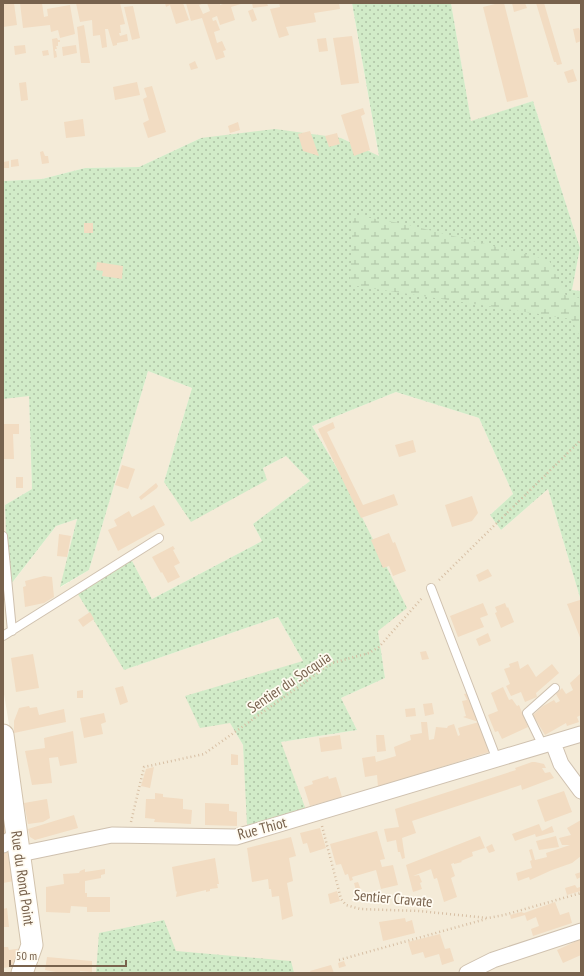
<svg xmlns="http://www.w3.org/2000/svg" width="584" height="976" font-family="'PT Sans Narrow',sans-serif">
<defs>
<pattern id="grass-dots" width="8" height="8" patternUnits="userSpaceOnUse"><rect width="8" height="8" fill="#d1ebc8"/><path d="M2 2h.1M6 6h.1" fill="none" stroke="#aec2a5" stroke-width="1.8" stroke-linecap="round"/></pattern>
<pattern id="wetland-marsh" width="20" height="14" patternUnits="userSpaceOnUse"><rect width="20" height="14" fill="#d1ebc8"/><path d="M1 5h8M5 5V1M11 12h8M15 12V8" fill="none" stroke="#aec2a5"/></pattern>
</defs>
<rect width="100%" height="100%" fill="#fcf8ea"/>
<path fill="#f4ebd8" fill-rule="evenodd" d="M 3,3 L 352,3 L 379,157 L 341,138 L 201,138 L 139,167 L 85,168 L 42,179 L 3,181 Z
M 451,3 L 581,3 L 581,291 L 572,290 L 580,248 L 533,101 L 471,122 Z
M 148,371 L 192,388 L 164,482 L 266,480 L 263,468 L 286,456 L 310,481 L 253,524 L 262,541 L 152,599 L 130,557 L 124,670 L 278,617 L 303,661 L 230,723 L 243,745 L 248,825 L 281,742 L 357,730 L 341,698 L 385,678 L 378,631 L 341,475 L 312,426 L 396,392 L 479,418 L 513,494 L 490,515 L 501,530 L 548,489 L 581,601 L 581,923 L 482,961 L 581,931 L 581,973 L 3,973 L 3,845 L 29,846 L 3,688 L 3,399 L 29,395 L 32,489 L 5,505 L 9,587 L 56,526 L 77,519 L 61,587 L 89,570 ZM 326,814 L 210,841 L 191,836 Z"/>
<path fill="url(#grass-dots)" d="M 352,3 L 451,3 L 471,121 L 533,101 L 580,248 L 572,290 L 581,291 L 581,601 L 548,489 L 501,530 L 490,515 L 513,494 L 479,418 L 396,392 L 312,426 L 341,475 L 407,608 L 378,631 L 385,678 L 341,698 L 357,730 L 281,742 L 306,810 L 247,825 L 243,745 L 230,723 L 200,728 L 185,696 L 303,661 L 278,617 L 124,670 L 76,591 L 130,557 L 152,599 L 262,541 L 253,524 L 310,481 L 286,456 L 263,468 L 267,480 L 191,522 L 164,482 L 192,388 L 148,371 L 89,570 L 60,587 L 77,519 L 56,526 L 8,588 L 5,505 L 32,489 L 29,396 L 3,399 L 3,181 L 42,179 L 85,168 L 139,167 L 201,138 L 275,129 L 341,138 L 379,156 Z
M 164,920 L 176,951 L 291,961 L 294,973 L 96,973 L 99,933 Z"/>
<path fill="url(#wetland-marsh)" d="M 353,215 L 405,224 L 549,260 L 566,296 L 581,298 L 581,338 L 571,319 L 350,285 Z"/>
<path fill="#f2dcc2" d="M 3,3 L 14,3 L 17,25 L 3,27 Z
M 20,3 L 42,3 L 44,17 L 48,16 L 47,9 L 70,5 L 75,34 L 60,38 L 58,30 L 51,32 L 50,25 L 23,28 Z
M 76,3 L 120,3 L 125,24 L 120,25 L 121,33 L 119,33 L 120,36 L 127,34 L 128,41 L 117,43 L 117,45 L 113,46 L 108,29 L 105,29 L 107,47 L 102,48 L 100,35 L 93,36 L 92,20 L 80,22 Z
M 165,3 L 183,3 L 189,20 L 176,24 L 170,5 L 166,7 Z
M 186,3 L 204,3 L 199,5 L 203,14 L 210,11 L 207,3 L 220,3 L 220,5 L 226,3 L 244,3 L 231,7 L 235,20 L 220,25 L 217,16 L 212,18 L 213,21 L 216,20 L 220,30 L 214,32 L 217,43 L 222,41 L 226,50 L 223,51 L 225,57 L 216,60 L 202,18 L 191,21 Z
M 252,3 L 267,3 L 268,6 L 253,8 Z
M 279,3 L 339,3 L 340,9 L 314,13 L 316,22 L 286,27 L 289,35 L 279,38 L 270,9 L 280,7 Z
M 499,3 L 504,3 L 528,97 L 507,102 L 483,7 Z
M 512,3 L 525,3 L 527,8 L 514,12 Z
M 536,3 L 544,3 L 562,64 L 557,65 L 556,62 L 554,62 Z
M 133,6 L 140,38 L 132,40 L 124,7 Z
M 253,9 L 257,20 L 252,22 L 248,11 Z
M 84,25 L 90,63 L 81,63 L 77,27 Z
M 579,28 L 581,33 L 581,41 L 576,43 L 573,29 Z
M 352,36 L 359,83 L 341,85 L 333,38 Z
M 57,38 L 58,40 L 60,40 L 60,42 L 58,42 L 58,46 L 56,46 L 57,49 L 55,49 L 55,51 L 56,51 L 57,57 L 54,58 L 52,39 Z
M 326,38 L 328,51 L 319,52 L 317,39 Z
M 25,45 L 26,53 L 15,55 L 14,46 Z
M 76,45 L 77,53 L 63,56 L 62,47 Z
M 48,50 L 49,55 L 43,56 L 42,51 Z
M 195,61 L 198,68 L 191,70 L 189,64 Z
M 573,69 L 577,81 L 568,83 L 564,72 Z
M 26,82 L 28,100 L 21,101 L 19,83 Z
M 137,82 L 140,95 L 115,100 L 113,87 Z
M 152,86 L 166,132 L 148,138 L 143,123 L 149,120 L 143,99 L 147,97 L 144,88 Z
M 363,108 L 365,114 L 361,116 L 370,150 L 354,156 L 341,115 Z
M 83,119 L 85,136 L 66,138 L 64,122 Z
M 238,122 L 240,130 L 230,133 L 228,126 Z
M 310,131 L 319,156 L 303,151 L 298,134 Z
M 337,133 L 340,144 L 329,147 L 325,136 Z
M 43,151 L 45,156 L 48,156 L 49,163 L 42,164 L 40,152 Z
M 18,159 L 19,166 L 11,167 L 11,160 Z
M 9,161 L 9,168 L 3,168 L 3,162 Z
M 84,223 L 93,223 L 93,233 L 84,233 Z
M 97,262 L 123,266 L 122,279 L 102,276 L 103,271 L 96,270 Z
M 333,422 L 335,428 L 327,432 L 363,505 L 394,494 L 398,505 L 361,518 L 318,429 Z
M 3,424 L 19,424 L 19,434 L 13,434 L 14,459 L 3,459 Z
M 413,440 L 416,452 L 399,457 L 395,445 Z
M 122,465 L 135,469 L 128,489 L 115,485 Z
M 16,477 L 23,477 L 23,488 L 16,488 Z
M 156,483 L 158,486 L 157,488 L 141,500 L 139,497 Z
M 472,496 L 478,513 L 472,521 L 452,527 L 445,505 Z
M 154,505 L 165,525 L 118,551 L 108,530 L 117,526 L 114,520 L 129,511 L 132,517 Z
M 389,533 L 393,543 L 395,542 L 406,571 L 393,576 L 389,566 L 383,568 L 371,540 Z
M 59,534 L 71,536 L 67,557 L 57,556 Z
M 173,546 L 175,549 L 173,550 L 180,563 L 174,566 L 180,577 L 168,583 L 162,572 L 161,573 L 152,557 Z
M 488,569 L 492,576 L 479,582 L 476,575 Z
M 44,576 L 52,577 L 54,597 L 44,603 L 25,607 L 23,587 L 26,586 L 25,581 Z
M 580,600 L 581,602 L 581,640 L 567,604 Z
M 483,603 L 488,615 L 480,618 L 484,627 L 458,637 L 450,616 Z
M 505,603 L 507,608 L 508,607 L 514,622 L 501,628 L 495,613 L 497,612 L 495,607 Z
M 90,612 L 94,619 L 83,627 L 78,620 Z
M 488,633 L 491,641 L 479,646 L 476,639 Z
M 426,651 L 429,659 L 422,660 L 420,652 Z
M 33,654 L 39,688 L 16,692 L 11,658 Z
M 518,661 L 520,669 L 528,664 L 536,677 L 552,664 L 559,673 L 536,693 L 537,697 L 525,702 L 521,692 L 511,696 L 506,686 L 510,684 L 504,669 L 510,667 L 509,664 Z
M 581,673 L 581,715 L 577,717 L 579,722 L 567,726 L 566,723 L 545,735 L 533,715 L 543,706 L 554,700 L 556,703 L 560,701 L 556,694 L 562,688 L 566,694 L 573,690 L 570,683 Z
M 123,686 L 128,702 L 120,705 L 115,688 Z
M 503,687 L 509,700 L 512,699 L 517,706 L 519,705 L 528,727 L 502,739 L 498,731 L 495,732 L 488,715 L 498,711 L 491,693 Z
M 83,690 L 83,698 L 77,698 L 77,691 Z
M 469,693 L 479,722 L 463,717 L 466,716 L 462,701 L 467,700 L 464,694 Z
M 432,703 L 434,714 L 425,716 L 423,704 Z
M 29,706 L 30,708 L 37,707 L 39,715 L 64,709 L 66,722 L 14,733 L 14,721 L 19,708 Z
M 415,708 L 416,716 L 406,717 L 405,709 Z
M 104,713 L 106,722 L 101,724 L 103,734 L 84,738 L 80,718 Z
M 421,722 L 427,722 L 429,740 L 434,739 L 436,727 L 447,728 L 448,726 L 454,724 L 458,736 L 460,735 L 458,728 L 479,722 L 489,752 L 378,787 L 377,775 L 365,777 L 362,758 L 375,756 L 376,762 L 396,756 L 394,747 L 411,740 L 410,735 L 422,733 Z
M 73,731 L 77,763 L 60,766 L 58,757 L 49,758 L 52,783 L 32,785 L 25,751 L 45,748 L 44,738 Z
M 340,735 L 342,749 L 321,752 L 319,738 Z
M 376,735 L 384,735 L 386,751 L 377,752 Z
M 231,754 L 238,755 L 238,765 L 231,765 Z
M 532,762 L 535,762 L 544,764 L 546,768 L 542,768 L 545,773 L 550,772 L 554,778 L 522,790 L 521,785 L 412,821 L 416,833 L 402,838 L 405,858 L 402,859 L 400,852 L 398,852 L 396,840 L 387,842 L 384,829 L 399,827 L 395,809 L 516,770 L 515,768 Z
M 154,767 L 150,788 L 141,786 L 146,769 Z
M 328,776 L 329,779 L 336,777 L 342,797 L 310,806 L 304,787 L 313,784 L 312,781 Z
M 564,791 L 572,812 L 545,822 L 537,800 Z
M 155,793 L 163,794 L 163,797 L 183,799 L 183,809 L 192,810 L 191,824 L 154,822 L 155,819 L 145,818 L 146,799 L 155,799 Z
M 47,799 L 50,818 L 43,822 L 28,824 L 24,803 Z
M 205,803 L 229,804 L 229,811 L 237,812 L 237,826 L 205,825 Z
M 3,811 L 8,835 L 3,838 Z
M 74,815 L 78,828 L 35,840 L 30,837 L 28,829 Z
M 581,820 L 581,856 L 572,863 L 552,870 L 530,880 L 529,877 L 518,881 L 516,873 L 532,868 L 530,861 L 532,860 L 529,850 L 532,849 L 535,860 L 547,857 L 546,853 L 570,845 L 562,845 L 559,838 L 571,835 L 567,828 Z
M 539,824 L 542,831 L 552,826 L 554,832 L 536,837 L 535,834 L 515,841 L 512,834 Z
M 320,828 L 326,848 L 310,853 L 307,843 L 303,844 L 300,833 Z
M 377,831 L 385,859 L 380,860 L 382,867 L 393,865 L 398,885 L 381,889 L 376,870 L 352,877 L 353,880 L 350,881 L 348,874 L 345,875 L 341,864 L 336,865 L 330,844 Z
M 480,836 L 485,848 L 472,852 L 473,856 L 461,861 L 462,862 L 454,864 L 454,863 L 451,864 L 455,876 L 451,878 L 457,897 L 444,902 L 437,878 L 434,879 L 431,869 L 444,864 L 413,876 L 419,875 L 422,882 L 420,883 L 422,889 L 413,892 L 406,865 Z
M 556,836 L 559,847 L 539,850 L 536,841 Z
M 291,837 L 296,856 L 289,858 L 293,881 L 287,883 L 293,916 L 282,920 L 279,896 L 272,897 L 271,889 L 269,889 L 268,879 L 252,882 L 247,848 Z
M 492,844 L 495,851 L 489,853 L 486,847 Z
M 5,850 L 10,852 L 14,881 L 3,883 L 3,852 Z
M 215,858 L 219,884 L 217,884 L 218,888 L 210,889 L 210,891 L 206,892 L 206,890 L 176,897 L 177,891 L 176,892 L 172,867 Z
M 85,869 L 85,872 L 105,869 L 105,874 L 101,875 L 101,878 L 85,881 L 85,893 L 87,893 L 87,897 L 110,897 L 110,912 L 87,912 L 87,907 L 71,906 L 70,913 L 46,912 L 46,887 L 64,884 L 63,874 L 79,873 L 80,871 Z
M 581,872 L 581,877 L 577,879 L 575,874 Z
M 358,882 L 361,890 L 356,891 L 354,883 Z
M 575,885 L 577,888 L 580,887 L 581,891 L 567,895 L 565,888 Z
M 337,891 L 340,901 L 330,904 L 328,894 Z
M 555,902 L 560,915 L 569,912 L 572,923 L 533,936 L 531,929 L 539,926 L 536,917 L 527,921 L 525,915 L 511,919 L 510,915 L 521,912 L 524,913 Z
M 7,908 L 9,927 L 3,927 L 3,909 Z
M 405,918 L 406,922 L 412,920 L 415,933 L 383,941 L 379,922 Z
M 440,934 L 445,949 L 450,948 L 454,961 L 442,965 L 439,954 L 425,958 L 423,952 L 412,955 L 408,942 Z
M 581,939 L 581,955 L 563,963 L 557,950 Z
M 3,947 L 8,947 L 9,950 L 23,948 L 16,966 L 3,968 Z
M 47,957 L 92,961 L 92,972 L 80,971 L 80,973 L 61,973 L 45,970 Z
M 344,961 L 346,966 L 339,968 L 338,963 Z
M 331,965 L 334,973 L 311,973 L 310,971 Z"/>
<g fill="none" stroke-linecap="round" stroke-linejoin="round">
<g stroke="#cfc1af" stroke-width="10">
<path id="lane" d="M 3,536 L 12,631
M 431,588 L 497,760
M 3,636 L 159,538
M 543,746 L 527,713 L 555,688"/>
</g>
<g stroke="#cfc1af" stroke-width="17">
<path id="street" d="M 553,743 L 561,764 L 581,791
M 3,845 L 17,834
M 20,854 L 112,835 L 236,837 L 581,734
M 467,973 L 493,960 L 581,931"/>
</g>
<g stroke="#d2c3ad" stroke-width="23">
<path id="secondary" d="M 3,735 L 32,945 L 22,973"/>
</g>
<path stroke="#d7bfa4" stroke-width="2.5" stroke-dasharray="1 3" stroke-linecap="butt" d="M 439,580 L 581,440
M 131,822 L 144,767 L 204,754 L 332,663 L 369,653 L 379,647 L 423,597
M 322,826 L 341,899 L 346,905 L 360,909 L 419,911 L 488,918 L 504,915 L 581,893
M 339,960 L 486,919"/>
<use href="#lane" stroke="#fff" stroke-width="8"/>
<use href="#street" stroke="#fff" stroke-width="15"/>
<use href="#secondary" stroke="#fff" stroke-width="21"/>
</g>
<g text-anchor="middle" dominant-baseline="central" stroke-width="3.5" stroke-linejoin="round" paint-order="stroke">
<g font-size="15" fill="#78624d" stroke="#fffbf1">
<text transform="translate(289 682) rotate(-34)">Sentier du Socquia</text>
<text transform="translate(262 828) rotate(-15)">Rue Thiot</text>
<text transform="translate(23 878) rotate(82)">Rue du Rond Point</text>
<text transform="translate(393 898) rotate(5)">Sentier Cravate</text>
</g>
</g>
<rect width="584" height="976" fill="none" stroke="#78624d" stroke-width="8"/>
<path d="M10 960v6h116v-6" fill="none" stroke="#78624d" stroke-width="2"/>
<text x="16" y="960" font-size="12" fill="#78624d" stroke="#fffbf1" stroke-width="3" paint-order="stroke">50 m</text>
</svg>
